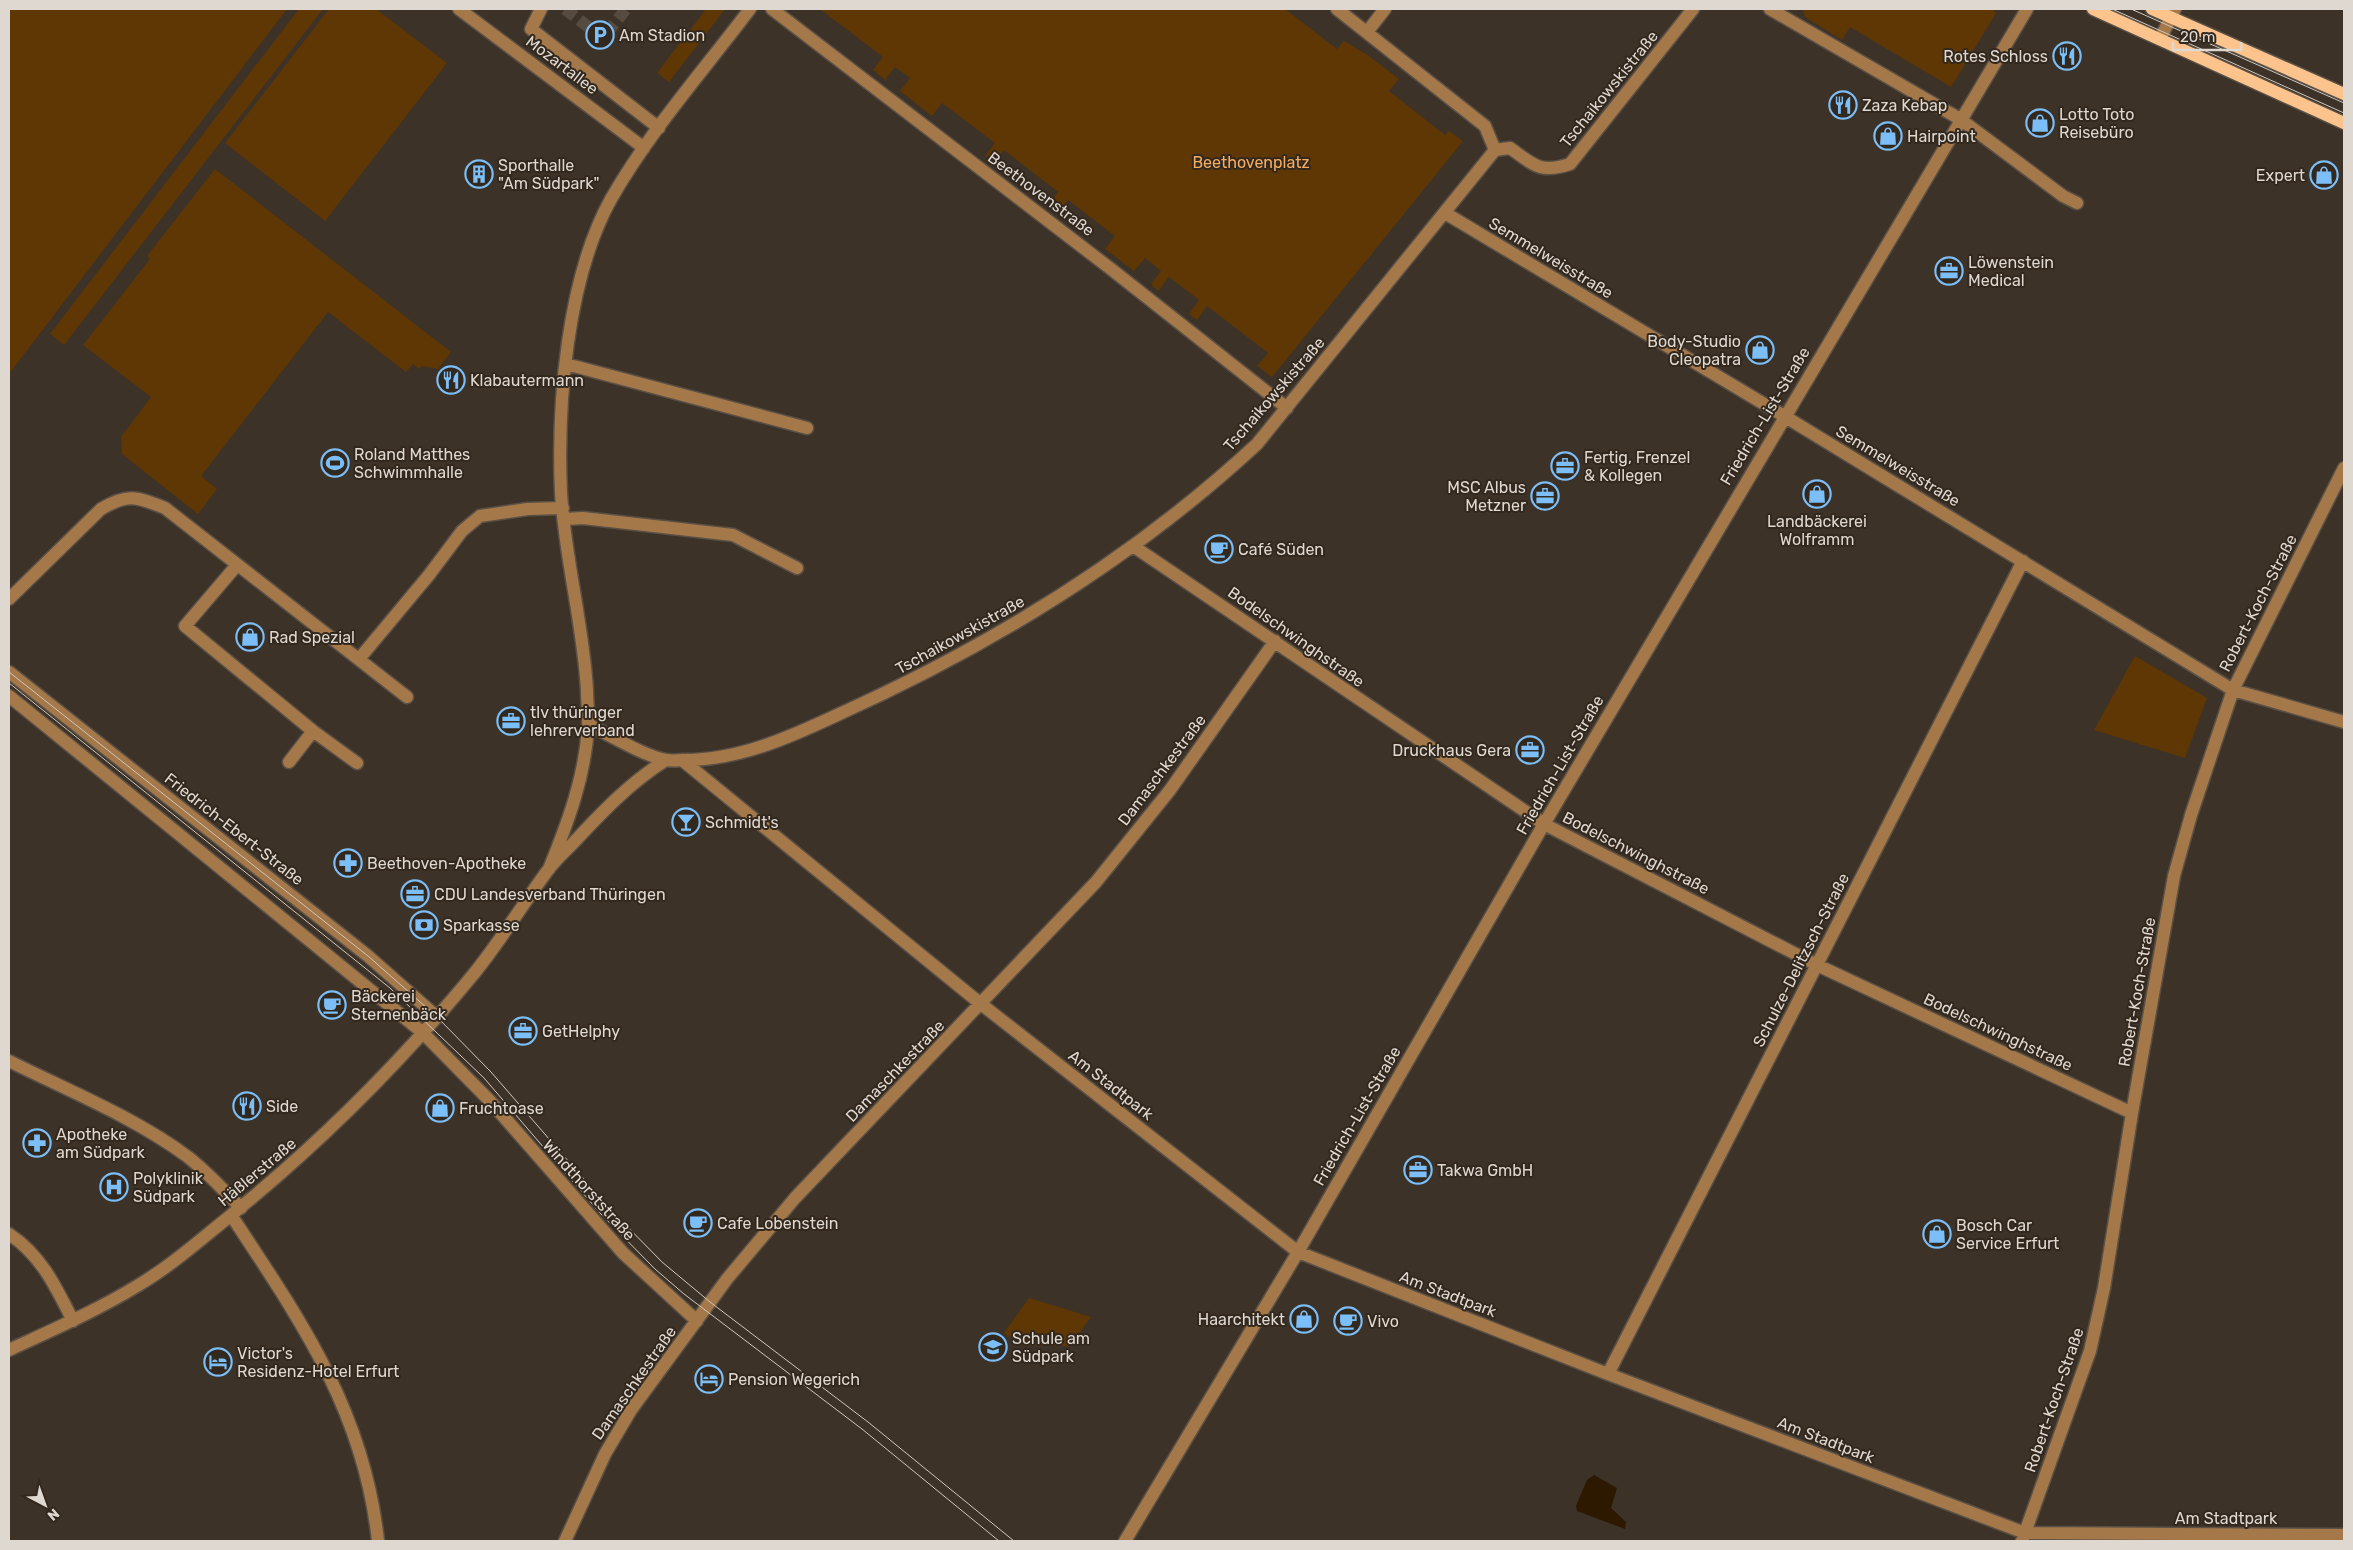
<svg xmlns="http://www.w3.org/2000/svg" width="2353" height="1550" font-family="Rubik,sans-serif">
<rect width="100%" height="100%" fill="#3d3227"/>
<path fill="#5e3705" d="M 9,9 L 287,9 L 9,374 Z
M 299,9 L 323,9 L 64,345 L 50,334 Z
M 329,9 L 376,9 L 447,63 L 325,221 L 225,143 Z
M 706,9 L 725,9 L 669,82 L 657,73 Z
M 820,9 L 1285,9 L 1337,49 L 1344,41 L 1366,54 L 1399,79 L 1389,91 L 1445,135 L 1449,131 L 1463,141 L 1272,377 L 1257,366 L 1268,353 L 1207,306 L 1197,320 L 1189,314 L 1199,300 L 1169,277 L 1158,291 L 1151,284 L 1161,271 L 1145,258 L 1134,271 L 1105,249 L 1115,236 L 1068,200 L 1058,213 L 1048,206 L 1058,192 L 1004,150 L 994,163 L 985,156 L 995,143 L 942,103 L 932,116 L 900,91 L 910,78 L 895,67 L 885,80 L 873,70 L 883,57 Z
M 1803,9 L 1992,9 L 1996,13 L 1951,87 L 1850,27 L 1842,40 L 1805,17 Z
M 215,169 L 451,352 L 438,369 L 422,366 L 419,369 L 413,364 L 406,372 L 328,312 L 201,476 L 217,489 L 198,514 L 122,454 L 121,437 L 151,397 L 83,345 L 150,259 L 147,256 Z
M 2135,656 L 2207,698 L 2185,758 L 2094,730 Z
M 1029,1298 L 1091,1317 L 1070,1346 L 1024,1346 L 1004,1333 Z"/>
<path fill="#2d1800" d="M 1594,1475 L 1617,1488 L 1611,1508 L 1626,1522 L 1625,1529 L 1577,1511 L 1576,1506 L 1587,1480 Z"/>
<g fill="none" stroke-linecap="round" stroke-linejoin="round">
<path stroke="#554b40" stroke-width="12" stroke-dasharray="12 6" stroke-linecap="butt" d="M 565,9 L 603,38 L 626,9"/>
<g stroke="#5a5046" stroke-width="15">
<path id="minor" d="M 459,9 L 644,148
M 541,9 L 531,29 L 659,128
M 772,9 L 1111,269 L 1287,408
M 1337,9 L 1485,126 L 1495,150
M 1770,9 L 1960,119 L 2063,196 L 2077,203
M 1367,32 L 1385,9
M 2160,39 L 2175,9
M 1445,213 L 1784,416 L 2233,690 L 2344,722
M 566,364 L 807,428
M 565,519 L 583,518 L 733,535 L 797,568
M 1133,546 L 1544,824 L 1817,965 L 2132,1113
M 237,565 L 185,626 L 313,731 L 357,763
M 9,599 L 101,509 C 128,493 137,497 165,508 L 407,697
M 359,659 L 429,575 L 462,531 L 480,516 L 528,509 L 563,508
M 9,672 L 368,956 L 436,1016
M 9,696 L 422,1032 L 489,1100 L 623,1253 L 697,1321
M 589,725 C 610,735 644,756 666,760 C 672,761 679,760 685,760 C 738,760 788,738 835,716 C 989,647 1133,559 1257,444 L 1495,150 L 1510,148 C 1534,165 1540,174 1570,164 L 1693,9
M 682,760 L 981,1004 L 1298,1252 L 1608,1374 L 2025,1533 L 2344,1535
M 289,762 L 313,731
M 549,869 C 568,822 585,777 588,727 C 589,715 587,702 587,690 C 583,623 565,559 561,493 C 557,404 567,278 611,199 C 650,131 703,71 750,9
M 9,1061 C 69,1091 134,1117 188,1157 C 207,1172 224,1190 241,1208
M 231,1215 C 301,1321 364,1411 378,1541
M 9,1234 C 41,1255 56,1287 73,1321
M 9,1350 C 52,1330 96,1311 137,1286 C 171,1266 200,1240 230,1216 C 319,1144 400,1063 472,976 C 500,942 522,905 548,870 C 556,859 567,850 576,840 C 604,810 631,782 666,760
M 1608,1374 L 2023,561
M 565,1541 L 605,1454 L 631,1410 L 727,1279 L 795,1198 L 1096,882 L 1170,790 L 1275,641
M 1125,1541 L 1298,1252 L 1544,824 L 2027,9
M 2022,1541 L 2090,1351 L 2104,1288 L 2132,1113 L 2174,876 L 2191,815 L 2233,690 L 2344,468"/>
</g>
<g stroke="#5a5046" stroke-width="15">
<path id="major" d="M 2093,9 L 2344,123
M 2152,9 L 2344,94"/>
</g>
<use href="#minor" stroke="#a57849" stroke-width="12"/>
<use href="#major" stroke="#fcc48c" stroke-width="12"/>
<path stroke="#cec7bf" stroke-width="1" d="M 2112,9 L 2344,113
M 2131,9 L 2344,103
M 9,672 L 368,956 L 436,1016 L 491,1072 L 609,1208 L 662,1262 L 710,1302 L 868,1422 L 1014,1541
M 9,683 L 390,988 L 484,1078 L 600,1213 L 655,1269 L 684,1294 L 862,1429 L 999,1541"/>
</g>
<defs>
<g id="parking-ring" transform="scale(1.4375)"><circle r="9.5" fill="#32281d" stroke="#7bbef8" stroke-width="1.5"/><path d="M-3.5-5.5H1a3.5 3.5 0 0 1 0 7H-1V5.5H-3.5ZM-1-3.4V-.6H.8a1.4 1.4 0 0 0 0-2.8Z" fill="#7bbef8"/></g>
<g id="restaurant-ring" transform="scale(1.4375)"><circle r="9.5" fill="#32281d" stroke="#7bbef8" stroke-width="1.5"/><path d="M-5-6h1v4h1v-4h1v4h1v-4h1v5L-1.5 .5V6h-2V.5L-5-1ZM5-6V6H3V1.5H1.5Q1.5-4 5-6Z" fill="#7bbef8"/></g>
<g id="shop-ring" transform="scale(1.4375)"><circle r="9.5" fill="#32281d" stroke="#7bbef8" stroke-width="1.5"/><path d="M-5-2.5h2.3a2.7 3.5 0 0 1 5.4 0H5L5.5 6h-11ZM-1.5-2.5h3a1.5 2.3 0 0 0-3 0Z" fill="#7bbef8"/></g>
<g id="building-ring" transform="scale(1.4375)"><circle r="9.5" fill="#32281d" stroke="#7bbef8" stroke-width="1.5"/><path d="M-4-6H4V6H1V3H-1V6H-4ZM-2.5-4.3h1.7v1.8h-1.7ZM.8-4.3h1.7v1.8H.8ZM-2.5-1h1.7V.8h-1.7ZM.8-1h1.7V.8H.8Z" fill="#7bbef8"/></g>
<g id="office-ring" transform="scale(1.4375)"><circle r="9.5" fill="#32281d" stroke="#7bbef8" stroke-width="1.5"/><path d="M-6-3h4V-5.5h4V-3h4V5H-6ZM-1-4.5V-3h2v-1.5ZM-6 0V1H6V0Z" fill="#7bbef8"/></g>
<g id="stadium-ring" transform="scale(1.4375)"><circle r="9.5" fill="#32281d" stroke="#7bbef8" stroke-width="1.5"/><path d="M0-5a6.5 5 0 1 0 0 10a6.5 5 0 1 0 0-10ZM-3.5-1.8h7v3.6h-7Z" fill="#7bbef8"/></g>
<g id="cafe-ring" transform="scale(1.4375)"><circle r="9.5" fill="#32281d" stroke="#7bbef8" stroke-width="1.5"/><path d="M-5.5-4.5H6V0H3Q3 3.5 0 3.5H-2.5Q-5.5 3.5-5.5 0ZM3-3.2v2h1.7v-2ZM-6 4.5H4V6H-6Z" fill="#7bbef8"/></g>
<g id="bar-ring" transform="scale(1.4375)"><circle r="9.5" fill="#32281d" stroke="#7bbef8" stroke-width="1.5"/><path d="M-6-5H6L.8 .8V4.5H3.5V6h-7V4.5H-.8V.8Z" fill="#7bbef8"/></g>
<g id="pharmacy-ring" transform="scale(1.4375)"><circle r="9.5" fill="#32281d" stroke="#7bbef8" stroke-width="1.5"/><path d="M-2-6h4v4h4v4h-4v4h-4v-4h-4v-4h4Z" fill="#7bbef8"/></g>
<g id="bank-ring" transform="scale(1.4375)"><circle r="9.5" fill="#32281d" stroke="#7bbef8" stroke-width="1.5"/><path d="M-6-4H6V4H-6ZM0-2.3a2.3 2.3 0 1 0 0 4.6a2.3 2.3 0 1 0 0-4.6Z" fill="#7bbef8"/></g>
<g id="hospital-ring" transform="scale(1.4375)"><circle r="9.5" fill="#32281d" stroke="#7bbef8" stroke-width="1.5"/><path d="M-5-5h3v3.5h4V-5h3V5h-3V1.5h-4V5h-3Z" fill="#7bbef8"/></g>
<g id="school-ring" transform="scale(1.4375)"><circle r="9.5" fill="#32281d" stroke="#7bbef8" stroke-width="1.5"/><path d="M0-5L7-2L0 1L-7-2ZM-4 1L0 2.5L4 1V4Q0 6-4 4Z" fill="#7bbef8"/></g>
<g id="hotel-ring" transform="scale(1.4375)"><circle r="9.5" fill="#32281d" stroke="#7bbef8" stroke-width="1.5"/><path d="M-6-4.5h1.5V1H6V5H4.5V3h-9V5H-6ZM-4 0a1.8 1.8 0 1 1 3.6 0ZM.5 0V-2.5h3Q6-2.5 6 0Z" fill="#7bbef8"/></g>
</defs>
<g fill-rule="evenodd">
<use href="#parking-ring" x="600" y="35"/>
<use href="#restaurant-ring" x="2067" y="56"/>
<use href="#restaurant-ring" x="1843" y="105"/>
<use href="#shop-ring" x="2040" y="123"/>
<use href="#shop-ring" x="1888" y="136"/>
<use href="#building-ring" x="479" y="174"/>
<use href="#shop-ring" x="2324" y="175"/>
<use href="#office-ring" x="1949" y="271"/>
<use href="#shop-ring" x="1760" y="350"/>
<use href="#restaurant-ring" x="451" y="380"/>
<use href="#stadium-ring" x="335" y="463"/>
<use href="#office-ring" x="1565" y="466"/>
<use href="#shop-ring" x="1817" y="494"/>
<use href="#office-ring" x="1545" y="496"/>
<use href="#cafe-ring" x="1219" y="549"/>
<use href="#shop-ring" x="250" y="637"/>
<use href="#office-ring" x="511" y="721"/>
<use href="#office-ring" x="1530" y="750"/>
<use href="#bar-ring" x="686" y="822"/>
<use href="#pharmacy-ring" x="348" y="863"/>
<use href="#office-ring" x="415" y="894"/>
<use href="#bank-ring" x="424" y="925"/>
<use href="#cafe-ring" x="332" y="1005"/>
<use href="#office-ring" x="523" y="1031"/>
<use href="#restaurant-ring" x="247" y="1106"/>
<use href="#shop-ring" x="440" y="1108"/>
<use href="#pharmacy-ring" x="37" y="1143"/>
<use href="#office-ring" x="1418" y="1170"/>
<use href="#hospital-ring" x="114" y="1187"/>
<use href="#cafe-ring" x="698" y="1223"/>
<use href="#shop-ring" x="1937" y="1234"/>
<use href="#shop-ring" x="1304" y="1319"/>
<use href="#cafe-ring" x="1348" y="1321"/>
<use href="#school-ring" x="993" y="1347"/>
<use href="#hotel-ring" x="218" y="1362"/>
<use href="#hotel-ring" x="709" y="1379"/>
</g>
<g text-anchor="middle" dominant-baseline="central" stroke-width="4" stroke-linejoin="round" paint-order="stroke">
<g font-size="16" fill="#dfd8d1" stroke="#32281d" text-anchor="start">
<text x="619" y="35">Am Stadion</text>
<text x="2048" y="56" text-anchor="end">Rotes Schloss</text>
<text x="1862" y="105">Zaza Kebap</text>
<text x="2059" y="114">Lotto Toto<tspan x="2059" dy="18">Reisebüro</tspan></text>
<text x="1907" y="136">Hairpoint</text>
<text x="498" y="165">Sporthalle<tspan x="498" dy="18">"Am Südpark"</tspan></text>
<text x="2305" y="175" text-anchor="end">Expert</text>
<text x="1968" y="262">Löwenstein<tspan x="1968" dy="18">Medical</tspan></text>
<text x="1741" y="341" text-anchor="end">Body-Studio<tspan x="1741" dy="18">Cleopatra</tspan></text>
<text x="470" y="380">Klabautermann</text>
<text x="354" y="454">Roland Matthes<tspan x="354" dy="18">Schwimmhalle</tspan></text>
<text x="1584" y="457">Fertig, Frenzel<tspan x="1584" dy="18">&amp; Kollegen</tspan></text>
<text x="1526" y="487" text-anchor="end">MSC Albus<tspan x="1526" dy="18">Metzner</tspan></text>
<text x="1817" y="521" text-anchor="middle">Landbäckerei<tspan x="1817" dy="18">Wolframm</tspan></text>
<text x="1238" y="549">Café Süden</text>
<text x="269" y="637">Rad Spezial</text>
<text x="530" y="712">tlv thüringer<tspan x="530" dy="18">lehrerverband</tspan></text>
<text x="1511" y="750" text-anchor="end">Druckhaus Gera</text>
<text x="705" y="822">Schmidt's</text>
<text x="367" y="863">Beethoven-Apotheke</text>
<text x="434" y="894">CDU Landesverband Thüringen</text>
<text x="443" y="925">Sparkasse</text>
<text x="351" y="996">Bäckerei<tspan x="351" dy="18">Sternenbäck</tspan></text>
<text x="542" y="1031">GetHelphy</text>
<text x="266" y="1106">Side</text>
<text x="459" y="1108">Fruchtoase</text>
<text x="56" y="1134">Apotheke<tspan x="56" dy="18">am Südpark</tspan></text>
<text x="1437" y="1170">Takwa GmbH</text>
<text x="133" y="1178">Polyklinik<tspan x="133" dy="18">Südpark</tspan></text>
<text x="717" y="1223">Cafe Lobenstein</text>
<text x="1956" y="1225">Bosch Car<tspan x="1956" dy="18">Service Erfurt</tspan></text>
<text x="1285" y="1319" text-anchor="end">Haarchitekt</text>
<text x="1367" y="1321">Vivo</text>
<text x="1012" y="1338">Schule am<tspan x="1012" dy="18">Südpark</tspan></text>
<text x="237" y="1353">Victor's<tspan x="237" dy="18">Residenz-Hotel Erfurt</tspan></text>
<text x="728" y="1379">Pension Wegerich</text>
</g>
<g font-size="16" fill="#dfd8d1" stroke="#32281d">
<text transform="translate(562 65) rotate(37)">Mozartallee</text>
<text transform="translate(1609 89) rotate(-51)">Tschaikowskistraße</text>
<text transform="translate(1041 194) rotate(37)">Beethovenstraße</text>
<text transform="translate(1551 258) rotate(31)">Semmelweisstraße</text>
<text transform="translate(1274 394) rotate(-49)">Tschaikowskistraße</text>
<text transform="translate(1765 416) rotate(-59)">Friedrich-List-Straße</text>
<text transform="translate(1898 466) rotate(31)">Semmelweisstraße</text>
<text transform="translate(2258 603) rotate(-63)">Robert-Koch-Straße</text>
<text transform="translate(960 635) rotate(-29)">Tschaikowskistraße</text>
<text transform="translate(1296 637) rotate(35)">Bodelschwinghstraße</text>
<text transform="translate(1560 765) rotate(-60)">Friedrich-List-Straße</text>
<text transform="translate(1162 770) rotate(-53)">Damaschkestraße</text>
<text transform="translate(234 829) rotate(38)">Friedrich-Ebert-Straße</text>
<text transform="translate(1636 853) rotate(27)">Bodelschwinghstraße</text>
<text transform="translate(1801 960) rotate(-63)">Schulze-Delitzsch-Straße</text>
<text transform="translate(2137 992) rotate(-80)">Robert-Koch-Straße</text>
<text transform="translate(1998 1032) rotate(25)">Bodelschwinghstraße</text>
<text transform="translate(895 1071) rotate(-46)">Damaschkestraße</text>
<text transform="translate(1111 1085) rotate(38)">Am Stadtpark</text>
<text transform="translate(1357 1116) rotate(-60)">Friedrich-List-Straße</text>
<text transform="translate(257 1172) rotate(-40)">Häßlerstraße</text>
<text transform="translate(589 1190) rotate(48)">Windthorststraße</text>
<text transform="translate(1448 1294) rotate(21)">Am Stadtpark</text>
<text transform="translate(634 1383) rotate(-55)">Damaschkestraße</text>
<text transform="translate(2054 1400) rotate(-71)">Robert-Koch-Straße</text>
<text transform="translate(1826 1440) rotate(21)">Am Stadtpark</text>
<text x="2226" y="1518">Am Stadtpark</text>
</g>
<g font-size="16" fill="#f6ad60" stroke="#32281d">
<text x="1251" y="162">Beethovenplatz</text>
</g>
</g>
<rect width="2353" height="1550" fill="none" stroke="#dfd8d1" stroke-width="20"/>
<g transform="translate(45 1505) rotate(139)" stroke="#32281d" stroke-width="4" paint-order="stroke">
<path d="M0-4L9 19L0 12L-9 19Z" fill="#dfd8d1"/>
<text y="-8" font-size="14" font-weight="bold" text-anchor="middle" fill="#dfd8d1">N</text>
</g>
<path d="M2173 42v8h68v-8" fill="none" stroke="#dfd8d1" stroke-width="2.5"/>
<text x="2180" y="42" font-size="15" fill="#dfd8d1" stroke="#32281d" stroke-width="4" paint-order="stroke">20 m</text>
</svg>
